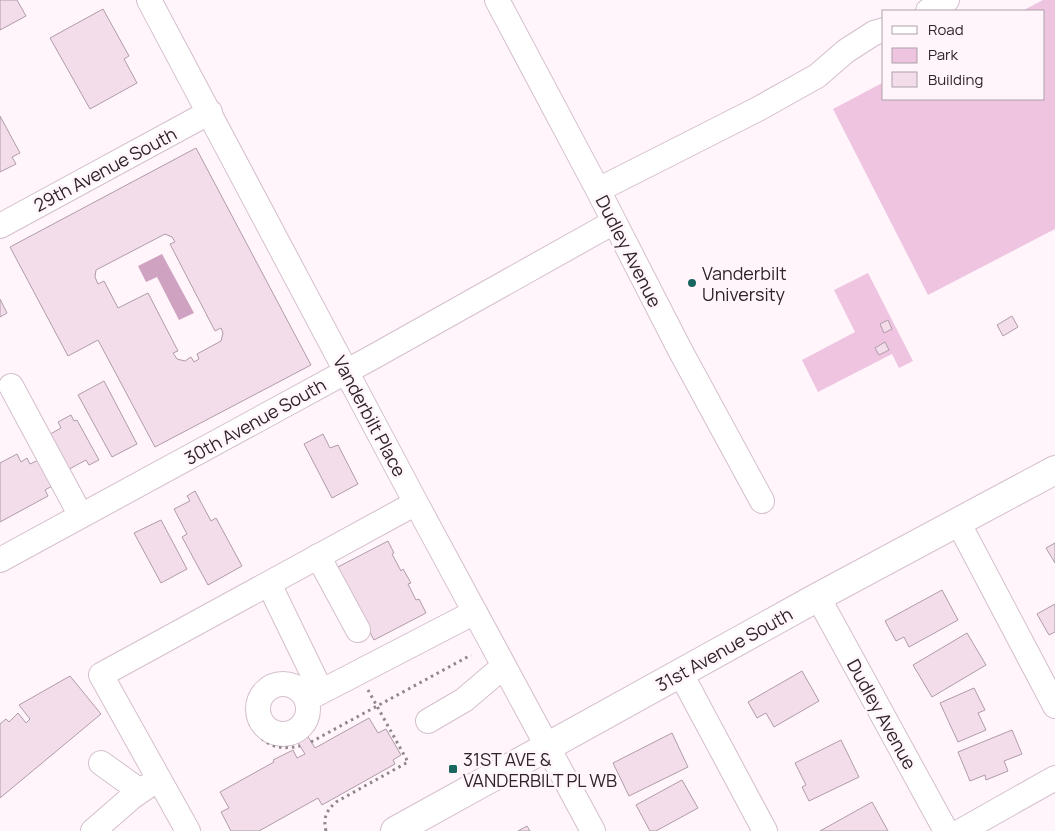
<svg xmlns="http://www.w3.org/2000/svg" width="1055" height="831" font-family="Manrope,sans-serif">
<rect width="100%" height="100%" fill="#fff5fb"/>
<path fill="#eec4e0" d="M 1043,0 L 1055,0 L 1055,229 L 928,295 L 833,109 L 884,82 L 884,99 L 1044,99 L 1044,11 L 1022,11 Z
M 868,273 L 913,361 L 899,368 L 892,354 L 818,392 L 802,360 L 855,332 L 834,290 Z"/>
<path fill="#d0a2c1" d="M 162,254 L 194,313 L 179,320 L 157,277 L 146,282 L 138,266 Z"/>
<path fill="#f3ddeb" stroke="#b09ba8" fill-rule="evenodd" d="M 0,0 L 17,0 L 26,16 L 0,30 Z
M 103,9 L 129,56 L 124,59 L 137,83 L 90,109 L 50,38 Z
M 0,116 L 20,153 L 12,157 L 16,164 L 0,172 Z
M 196,148 L 311,365 L 155,447 L 98,340 L 68,356 L 10,247 ZM 165,234 L 172,237 L 175,242 L 170,244 L 215,331 L 221,328 L 223,333 L 221,341 L 197,354 L 199,359 L 194,362 L 191,357 L 185,361 L 177,359 L 173,353 L 178,351 L 148,293 L 118,308 L 104,281 L 98,284 L 95,277 L 96,270 Z
M 0,299 L 7,313 L 0,317 Z
M 1012,316 L 1018,327 L 1003,336 L 997,325 Z
M 888,320 L 892,329 L 884,333 L 880,324 Z
M 885,342 L 889,350 L 879,355 L 875,348 Z
M 104,381 L 137,444 L 112,457 L 78,395 Z
M 71,415 L 74,421 L 77,420 L 99,460 L 89,465 L 86,460 L 64,472 L 45,437 L 61,428 L 58,422 Z
M 323,434 L 330,448 L 338,445 L 358,484 L 332,498 L 304,444 Z
M 17,454 L 21,462 L 27,458 L 30,464 L 43,458 L 56,484 L 45,490 L 48,496 L 0,522 L 0,463 Z
M 195,491 L 211,521 L 216,518 L 242,566 L 208,585 L 182,537 L 187,534 L 174,509 L 190,501 L 187,496 Z
M 161,520 L 187,569 L 161,583 L 134,533 Z
M 388,541 L 394,553 L 392,554 L 401,571 L 403,569 L 411,583 L 408,584 L 416,600 L 419,599 L 426,613 L 374,640 L 336,568 Z
M 1055,543 L 1055,563 L 1046,548 Z
M 942,590 L 958,620 L 909,647 L 904,637 L 896,641 L 885,621 Z
M 1055,604 L 1055,632 L 1049,635 L 1037,614 Z
M 967,633 L 986,665 L 932,697 L 913,665 Z
M 802,671 L 819,701 L 774,727 L 766,713 L 757,718 L 748,702 Z
M 70,676 L 101,714 L 0,798 L 0,724 L 6,719 L 9,722 L 18,713 L 26,723 L 30,719 L 19,705 Z
M 974,688 L 985,710 L 978,713 L 986,730 L 958,742 L 940,703 Z
M 369,718 L 378,733 L 386,729 L 401,755 L 393,760 L 395,764 L 322,805 L 318,798 L 259,831 L 231,831 L 221,812 L 229,808 L 220,792 L 274,762 L 273,760 L 293,750 L 297,758 L 305,754 L 297,741 L 307,735 L 315,748 Z
M 1012,730 L 1022,754 L 1004,761 L 1008,771 L 986,780 L 985,775 L 970,781 L 958,752 Z
M 672,733 L 688,767 L 629,796 L 613,763 Z
M 841,740 L 859,777 L 809,801 L 802,787 L 806,785 L 795,763 Z
M 682,780 L 698,808 L 656,831 L 650,831 L 636,805 Z
M 872,802 L 888,831 L 820,831 Z
M 527,826 L 530,831 L 518,831 Z"/>
<g fill="none" stroke-linecap="round" stroke-linejoin="round">
<g stroke="#d4bfcd" stroke-width="26">
<path id="minor" d="M 149,0 L 416,503 L 593,831
M 497,0 L 598,190 L 680,350 L 762,501
M 928,11 L 947,0
M 598,190 L 758,109 L 817,76 L 846,51 L 874,33 L 884,30
M 0,226 L 210,112
M 11,386 L 81,516
M 958,522 L 1055,706
M 318,556 L 358,630
M 0,560 L 373,357 L 614,222
M 269,584 L 321,691
M 818,597 L 946,831
M 681,674 L 765,831
M258 709a25 25 0 1 1 50 0a25 25 0 1 1-50 0Z
M 307,699 L 475,612
M 428,721 L 464,700 L 504,666
M 101,763 L 140,791
M 93,831 L 132,797 L 158,779
M 188,831 L 101,675 L 416,503
M 961,831 L 1055,778"/>
</g>
<g stroke="#d4bfcd" stroke-width="30">
<path id="major" d="M 395,831 L 818,597 L 1055,470"/>
</g>
<path stroke="#8f878c" stroke-width="3" stroke-dasharray="2.5 4" stroke-linecap="butt" d="M 250,723 C 264,745 275,751 300,746
M 311,742 L 471,655
M 326,831 C 323,818 326,811 336,802 L 408,762 L 368,690"/>
<use href="#minor" stroke="#fff" stroke-width="24"/>
<use href="#major" stroke="#fff" stroke-width="28"/>
</g>
<g fill="#196661" stroke="#fff5fb" stroke-width="2">
<circle cx="692" cy="283" r="5"/>
<rect x="448" y="764" width="10" height="10" rx="2.5"/>
</g>
<g text-anchor="middle" dominant-baseline="central" stroke-width="5" stroke-linejoin="round" paint-order="stroke">
<g font-size="18" fill="#2d252a" stroke="#fff5fb">
<text transform="translate(105 169) rotate(-28)">29th Avenue South</text>
<text transform="translate(629 251) rotate(63)">Dudley Avenue</text>
<text transform="translate(370 416) rotate(62)">Vanderbilt Place</text>
<text transform="translate(255 421) rotate(-29)">30th Avenue South</text>
<text transform="translate(724 649) rotate(-29)">31st Avenue South</text>
<text transform="translate(882 714) rotate(61)">Dudley Avenue</text>
</g>
<g font-size="18" fill="#2d252a" stroke="#fff5fb" text-anchor="start">
<text x="702" y="273">Vanderbilt<tspan x="702" dy="21">University</tspan></text>
<text x="463" y="759">31ST AVE &amp;<tspan x="463" dy="21">VANDERBILT PL WB</tspan></text>
</g>
</g>
<rect x="882" y="10" width="162" height="90" fill="#fff5fb" stroke="#aba2a7"/>
<rect x="892" y="26" width="25" height="8" fill="#ffffff" stroke="#aba2a7"/>
<text x="928" y="35" font-size="15" fill="#2d252a">Road</text>
<rect x="892" y="48" width="25" height="15" fill="#eec4e0" stroke="#aba2a7"/>
<text x="928" y="60" font-size="15" fill="#2d252a">Park</text>
<rect x="892" y="72" width="25" height="15" fill="#f3ddeb" stroke="#aba2a7"/>
<text x="928" y="85" font-size="15" fill="#2d252a">Building</text>
</svg>
